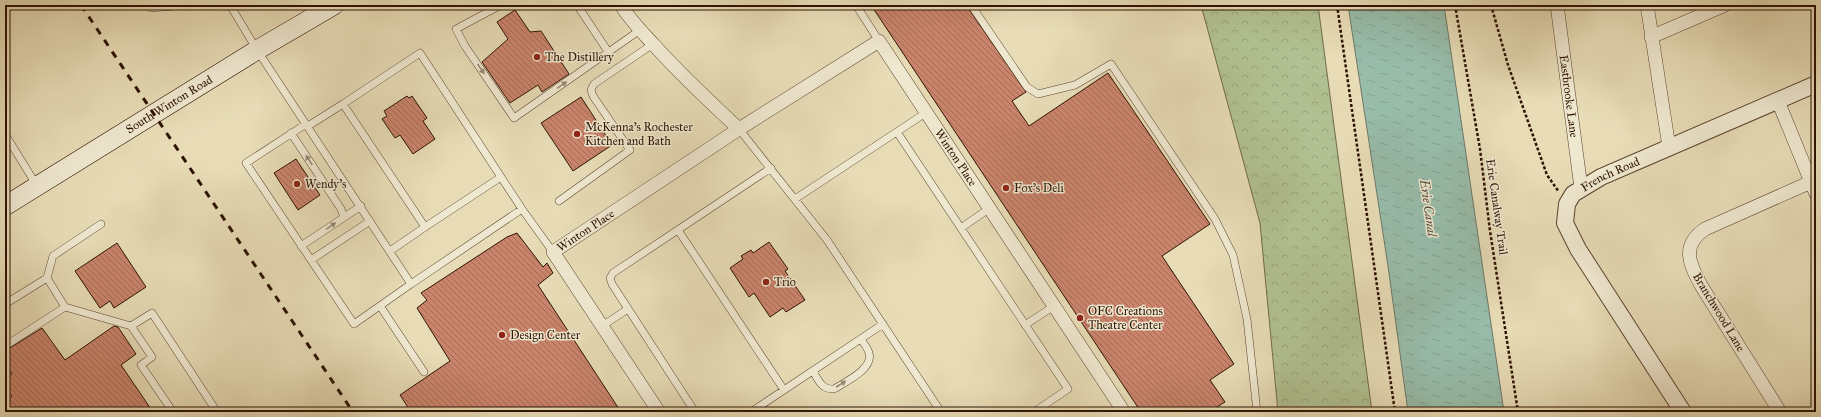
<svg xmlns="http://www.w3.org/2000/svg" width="1821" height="417" font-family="'IM FELL Great Primer',serif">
<defs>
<pattern id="forest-crowns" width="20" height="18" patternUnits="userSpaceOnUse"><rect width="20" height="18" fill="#b1c191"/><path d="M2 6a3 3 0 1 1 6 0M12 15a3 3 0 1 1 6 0" fill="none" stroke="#99a57b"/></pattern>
<pattern id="water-ripples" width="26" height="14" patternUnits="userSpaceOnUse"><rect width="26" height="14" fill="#97bcaa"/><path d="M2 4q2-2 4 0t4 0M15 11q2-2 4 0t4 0" fill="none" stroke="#82a191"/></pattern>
<pattern id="building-back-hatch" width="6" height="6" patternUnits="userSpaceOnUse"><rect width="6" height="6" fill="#ca846c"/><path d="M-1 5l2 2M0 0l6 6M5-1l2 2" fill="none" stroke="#a46b57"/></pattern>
</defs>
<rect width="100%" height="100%" fill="#e7dcb6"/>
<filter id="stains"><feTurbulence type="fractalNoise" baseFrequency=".005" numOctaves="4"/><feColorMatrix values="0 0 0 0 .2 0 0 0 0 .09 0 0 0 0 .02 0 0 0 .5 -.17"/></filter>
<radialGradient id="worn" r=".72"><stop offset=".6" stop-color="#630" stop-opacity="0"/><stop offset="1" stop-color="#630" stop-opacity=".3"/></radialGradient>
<path fill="url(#forest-crowns)" stroke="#706a4a" d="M 1201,5 L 1318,5 L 1372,412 L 1278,412 L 1260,223 Z"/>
<path fill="url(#water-ripples)" stroke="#6d7867" d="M 1348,5 L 1444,5 L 1504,412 L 1408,412 L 1388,266 Z"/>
<path fill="url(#building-back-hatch)" stroke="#2e1202" d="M 871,5 L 966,5 L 1026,92 L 1012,101 L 1029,126 L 1108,73 L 1210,224 L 1162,256 L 1234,364 L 1210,380 L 1225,402 L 1209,412 L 1141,412 Z
M 515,10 L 530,32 L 541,31 L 569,74 L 542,92 L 538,85 L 510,103 L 482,62 L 508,39 L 497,22 Z
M 407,96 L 409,98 L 412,96 L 427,118 L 423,121 L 435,139 L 413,154 L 400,135 L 395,138 L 382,119 L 387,116 L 384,111 Z
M 581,97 L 612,145 L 573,171 L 541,123 Z
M 296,159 L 320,195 L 298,210 L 274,173 Z
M 517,233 L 543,267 L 547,263 L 553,273 L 538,285 L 621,412 L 411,412 L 400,395 L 450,361 L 417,308 L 427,300 L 421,293 L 507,237 Z
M 769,242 L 788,269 L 785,271 L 805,300 L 786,312 L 783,308 L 770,317 L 754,293 L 749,297 L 730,268 L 743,259 L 741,256 L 751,250 L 753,253 Z
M 117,243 L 146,287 L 114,308 L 110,301 L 100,308 L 75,271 Z
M 114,326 L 118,327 L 136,354 L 121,365 L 153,412 L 5,412 L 5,401 L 12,396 L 5,387 L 5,379 L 12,374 L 5,365 L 5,351 L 42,328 L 65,360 Z"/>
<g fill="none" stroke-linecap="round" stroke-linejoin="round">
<g stroke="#5c442f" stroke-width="8">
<path id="service" d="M 150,5 L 151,8 L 186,5
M 230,5 L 257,50 L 411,284 L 522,209 L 553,252
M 501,5 L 456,29 L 465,46 L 514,118 L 640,30
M 577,5 L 609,53
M 856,5 L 879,41
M 971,5 L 1027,87 L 1038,94 L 1075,85 L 1111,64 L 1215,219 L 1233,255 L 1247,319 L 1257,412
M 343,104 L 420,53 L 501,177
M 306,124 L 246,163 L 311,260 L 370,221
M 308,126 L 343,104 L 425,227 L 501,177 L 522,209
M 739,129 L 827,240 L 941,412
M 897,132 L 1068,389 L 1034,412
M 291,133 L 341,209 L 344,217
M 5,134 L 37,186
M 795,199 L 927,112
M 559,201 L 630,150 L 593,96 L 591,90 L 594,84 L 653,44
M 961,228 L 990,208
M 678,230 L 784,390
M 301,246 L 361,206
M 390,251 L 425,227
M 311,260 L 354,324 L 411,284
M 47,278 L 65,307
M 5,304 L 47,278 L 53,256 L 101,224
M 380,306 L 424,372
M 1025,325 L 1054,306
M 131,326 L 152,313 L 217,412
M 602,326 L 628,309
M 5,346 L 65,307 L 131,326 L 152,357 L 141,365 L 173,412
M 813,371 C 818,380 822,390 834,389 C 845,382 874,369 869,353 C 868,348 863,343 861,339
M 695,412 L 612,284 L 610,278 L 613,273 L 771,168
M 751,412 L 883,324"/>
</g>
<g stroke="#5c442f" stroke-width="14">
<g id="minor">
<path d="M 621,5 C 630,20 642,32 654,45 C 681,75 710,102 739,129"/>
<path id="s1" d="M 1557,5 L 1581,188"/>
<path d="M 1647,5 L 1669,147"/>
<path d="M 1651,37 L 1725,5"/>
<path d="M 1778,101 L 1816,194"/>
<path id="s2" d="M 659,412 L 553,252 L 739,129 L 879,41 L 1124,412"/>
<path d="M 1780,412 L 1702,287 C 1690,265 1680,246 1705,229 L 1811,182"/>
</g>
</g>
<g stroke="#5c442f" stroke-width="18">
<g id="tertiary">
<path id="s3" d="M 1683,412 L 1578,249 L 1565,223 L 1567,204 L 1573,194 L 1601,177 L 1816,84"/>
</g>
</g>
<g stroke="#2e1202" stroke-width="20">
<g id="secondary">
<path id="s4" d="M 5,206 L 257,50 L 334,5"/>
</g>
</g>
<path stroke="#2e1202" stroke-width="2.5" stroke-dasharray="3 2" stroke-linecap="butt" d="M 1337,5 L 1395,412
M 1455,5 L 1480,149 L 1490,231 L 1518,412
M 1491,5 L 1508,65 L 1547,175 L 1559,192"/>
<use href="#service" stroke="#efe8d0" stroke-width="7"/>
<use href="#minor" stroke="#efe8d0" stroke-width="13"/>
<use href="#tertiary" stroke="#efe8d0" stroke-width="16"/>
<use href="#secondary" stroke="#efe8d0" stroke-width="19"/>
<path stroke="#2e1202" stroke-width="3" stroke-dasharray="7 7" stroke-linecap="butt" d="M 81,5 L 353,412"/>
</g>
<defs><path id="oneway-solid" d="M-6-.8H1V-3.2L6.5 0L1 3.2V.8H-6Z"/></defs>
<g fill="#988873">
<use href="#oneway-solid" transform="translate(481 69) rotate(56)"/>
<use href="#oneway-solid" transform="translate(562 85) rotate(-34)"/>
<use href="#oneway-solid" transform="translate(309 160) rotate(-123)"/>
<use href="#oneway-solid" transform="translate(331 226) rotate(-34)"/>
<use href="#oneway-solid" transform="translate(841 384) rotate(-33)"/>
</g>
<g fill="#8f2418" stroke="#efe8d0" stroke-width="1.5">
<circle cx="537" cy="57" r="4"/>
<circle cx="577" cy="134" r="4"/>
<circle cx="297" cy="184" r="4"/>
<circle cx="1006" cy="188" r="4"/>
<circle cx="766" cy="282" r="4"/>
<circle cx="1080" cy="318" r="4"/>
<circle cx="502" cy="335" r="4"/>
</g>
<g text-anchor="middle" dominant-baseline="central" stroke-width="3" stroke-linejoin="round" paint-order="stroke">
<g font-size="12" fill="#2e1202" stroke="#efe8d0" text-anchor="start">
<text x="545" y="57">The Distillery</text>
<text x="585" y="127">McKenna's Rochester<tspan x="585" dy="14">Kitchen and Bath</tspan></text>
<text x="305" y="184">Wendy's</text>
<text x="1014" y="188">Fox's Deli</text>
<text x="774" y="282">Trio</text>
<text x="1088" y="311">OFC Creations<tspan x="1088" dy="14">Theatre Center</tspan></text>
<text x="510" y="335">Design Center</text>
</g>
<g font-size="12" fill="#2e1202" stroke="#efe8d0">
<text stroke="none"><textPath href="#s1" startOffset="92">Eastbrooke Lane</textPath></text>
<text stroke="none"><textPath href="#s4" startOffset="193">South Winton Road</textPath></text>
<text stroke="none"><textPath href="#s2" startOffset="720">Winton Place</textPath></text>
<text stroke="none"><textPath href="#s3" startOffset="296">French Road</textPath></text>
<text transform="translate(1497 207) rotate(82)">Erie Canalway Trail</text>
<text stroke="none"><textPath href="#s2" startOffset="231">Winton Place</textPath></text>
<text transform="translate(1719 312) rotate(59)">Branchwood Lane</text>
</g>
<g font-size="13" font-style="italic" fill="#534e3d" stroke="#efe8d0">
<text transform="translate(1428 208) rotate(82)">Erie Canal</text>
</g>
</g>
<rect width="1821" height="417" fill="none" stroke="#e7dcb6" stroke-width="20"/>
<rect x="6" y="6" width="1809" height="405" fill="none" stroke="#2e1202" stroke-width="2"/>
<rect x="10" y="10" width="1801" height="397" fill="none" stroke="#2e1202"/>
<rect width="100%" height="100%" filter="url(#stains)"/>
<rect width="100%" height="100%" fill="url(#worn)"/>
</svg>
